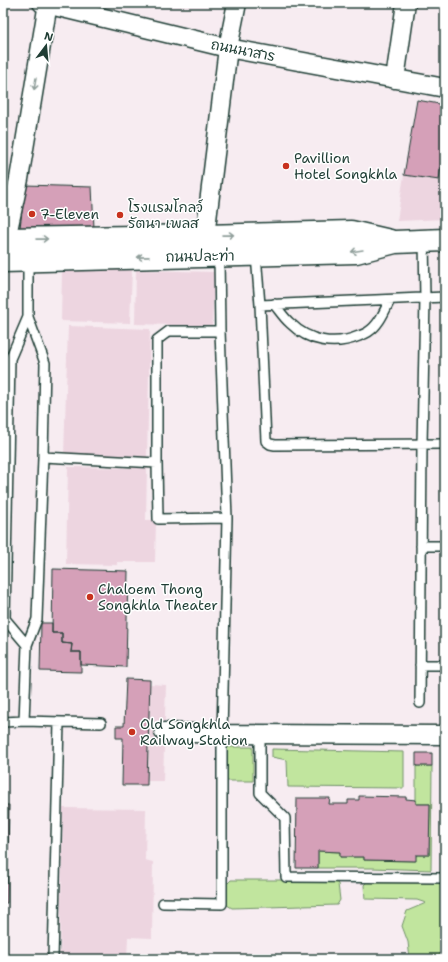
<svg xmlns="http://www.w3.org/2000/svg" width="448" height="962" font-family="'Shantell Sans','Playpen Sans Thai',sans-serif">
<rect width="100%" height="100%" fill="#f7ecf1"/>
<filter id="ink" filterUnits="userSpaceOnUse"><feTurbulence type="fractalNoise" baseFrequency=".025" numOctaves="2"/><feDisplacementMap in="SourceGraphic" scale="8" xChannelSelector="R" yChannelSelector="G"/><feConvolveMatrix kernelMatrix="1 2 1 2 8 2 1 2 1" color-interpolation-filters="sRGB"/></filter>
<g filter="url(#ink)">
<path fill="#edd5e0" d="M 417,100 L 445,105 L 445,219 L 397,221 L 404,175 Z
M 62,268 L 132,269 L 130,323 L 61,321 Z
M 136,270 L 214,272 L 212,326 L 135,324 Z
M 68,326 L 150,329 L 147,457 L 64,455 Z
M 68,467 L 147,468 L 146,520 L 156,520 L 155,562 L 117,562 L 117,565 L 66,564 Z
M 150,684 L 166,685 L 163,781 L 147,781 Z
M 63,808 L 146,809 L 145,860 L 153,862 L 152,938 L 128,937 L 127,959 L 60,959 Z"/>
<path fill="#c1e59e" stroke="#709169" d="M 226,747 L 253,747 L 253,781 L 226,781 Z
M 272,749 L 404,752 L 404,788 L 288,787 L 287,760 L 272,757 Z
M 416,766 L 432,766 L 431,870 L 372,868 L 318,868 L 318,851 L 340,852 L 340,857 L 364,857 L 364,860 L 415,861 L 416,855 L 429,855 L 430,804 L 416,804 Z
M 231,880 L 333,880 L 338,884 L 340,900 L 337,905 L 232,908 L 227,905 L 227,884 Z
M 441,881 L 441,959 L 410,959 L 408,942 L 402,926 L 407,911 L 426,903 L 417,900 L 365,899 L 364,885 L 367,882 Z"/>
<path fill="#d5a0b8" stroke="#1f3d34" d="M 417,100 L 445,105 L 445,139 L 439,180 L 404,175 Z
M 25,185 L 92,187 L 94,228 L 20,228 Z
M 53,569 L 128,571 L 126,667 L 81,665 L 81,652 L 71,652 L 72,644 L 62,643 L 62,633 L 52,633 Z
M 41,623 L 52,623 L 52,633 L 62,633 L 62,643 L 72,644 L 71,652 L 81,652 L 81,672 L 40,671 Z
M 126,679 L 150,680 L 147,781 L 147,785 L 122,785 L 123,738 L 116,738 L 116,726 L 124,726 Z
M 416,753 L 432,753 L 432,766 L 416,766 Z
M 359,796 L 406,797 L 406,799 L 416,800 L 416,804 L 430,804 L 429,855 L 416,855 L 416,861 L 364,860 L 364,857 L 340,857 L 340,852 L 318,851 L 318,868 L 296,868 L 297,798 L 330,798 L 329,804 L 348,804 L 348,800 L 359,800 Z
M 3,805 L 9,805 L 7,903 L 3,903 Z"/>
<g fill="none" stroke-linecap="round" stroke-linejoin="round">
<g stroke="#1f3d34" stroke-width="12">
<path id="service" d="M 256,255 L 260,305 L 266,441 L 270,444 L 275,445 L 445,444
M 274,304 C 279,310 284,318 290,323 C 309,342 335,346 359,336 C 362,335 365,334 368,332 C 379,325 384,312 390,300
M 260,305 L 445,297
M 43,457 L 157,463 L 157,340 L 169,331 L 220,331
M 157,463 L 158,519 L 227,518
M 421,546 L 445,546
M 27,645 L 37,619 L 43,457 L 45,363 L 28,317
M 420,665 L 445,665
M 420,703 L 422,444 L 425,298 L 424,241
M 24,721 L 27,645 L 5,619 L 10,359 L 28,317 L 28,260
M 3,722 L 24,721 L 101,723
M 260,734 L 260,793 L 285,818 L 286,877 L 445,878
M 163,903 L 222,904 L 222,734 L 227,518 L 220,331 L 219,256
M 53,959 L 59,722"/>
</g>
<g stroke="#1f3d34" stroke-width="21">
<path id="minor" d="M 42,3 L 228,48 L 445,88
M 395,79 L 406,3
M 205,236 L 228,48 L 237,3
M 6,239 L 19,179 L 48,3
M 164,732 L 222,734 L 445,735"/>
</g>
<g stroke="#1f3d34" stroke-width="25">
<path id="secondary" d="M 3,239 L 205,236 L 351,232 L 390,241
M 3,261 L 356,252 L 395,242 L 445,240"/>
</g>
<use href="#service" stroke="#fff" stroke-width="9"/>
<use href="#minor" stroke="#fff" stroke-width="18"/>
<use href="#secondary" stroke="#fff" stroke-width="22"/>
</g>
<defs><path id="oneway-shaft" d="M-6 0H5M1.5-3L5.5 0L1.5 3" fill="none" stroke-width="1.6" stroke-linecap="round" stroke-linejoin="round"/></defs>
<g stroke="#8f9e9a">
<use href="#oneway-shaft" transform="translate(35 84) rotate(99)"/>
<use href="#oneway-shaft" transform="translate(228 235) rotate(-1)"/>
<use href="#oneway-shaft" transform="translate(42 239) rotate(-1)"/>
<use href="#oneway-shaft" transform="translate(357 251) rotate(171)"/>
<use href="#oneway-shaft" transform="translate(143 257) rotate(179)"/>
</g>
</g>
<g fill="#c8321e" stroke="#fff" stroke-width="1.5">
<circle cx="286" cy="166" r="4"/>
<circle cx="32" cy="214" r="4"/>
<circle cx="120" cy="215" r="4"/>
<circle cx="90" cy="597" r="4"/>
<circle cx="132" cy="732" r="4"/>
</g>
<g text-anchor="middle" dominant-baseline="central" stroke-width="3" stroke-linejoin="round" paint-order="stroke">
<g font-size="14" fill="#1f3d34" stroke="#fff">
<text transform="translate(243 50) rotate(11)">ถนนนาสาร</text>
<text transform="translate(200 256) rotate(-1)">ถนนปละท่า</text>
</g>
<g font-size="14" fill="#1f3d34" stroke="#fff" text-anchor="start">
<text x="294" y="158">Pavillion<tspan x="294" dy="16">Hotel Songkhla</tspan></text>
<text x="128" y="207">โรงแรมโกลว์<tspan x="128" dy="16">รัตนา เพลส</tspan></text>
<text x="40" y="214">7-Eleven</text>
<text x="98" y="589">Chaloem Thong<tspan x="98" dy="16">Songkhla Theater</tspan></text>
<text x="140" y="724">Old Songkhla<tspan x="140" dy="16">Railway Station</tspan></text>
</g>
</g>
<rect width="448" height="962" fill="none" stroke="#fff" stroke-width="16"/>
<rect x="8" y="8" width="432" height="946" fill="none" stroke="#1f3d34" stroke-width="1.5" filter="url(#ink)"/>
<g transform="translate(46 46) rotate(16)" stroke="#ffffff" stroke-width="3" paint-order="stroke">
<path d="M0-3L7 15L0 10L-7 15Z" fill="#1f3d34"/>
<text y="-6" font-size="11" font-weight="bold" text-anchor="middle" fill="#1f3d34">N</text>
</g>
</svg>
